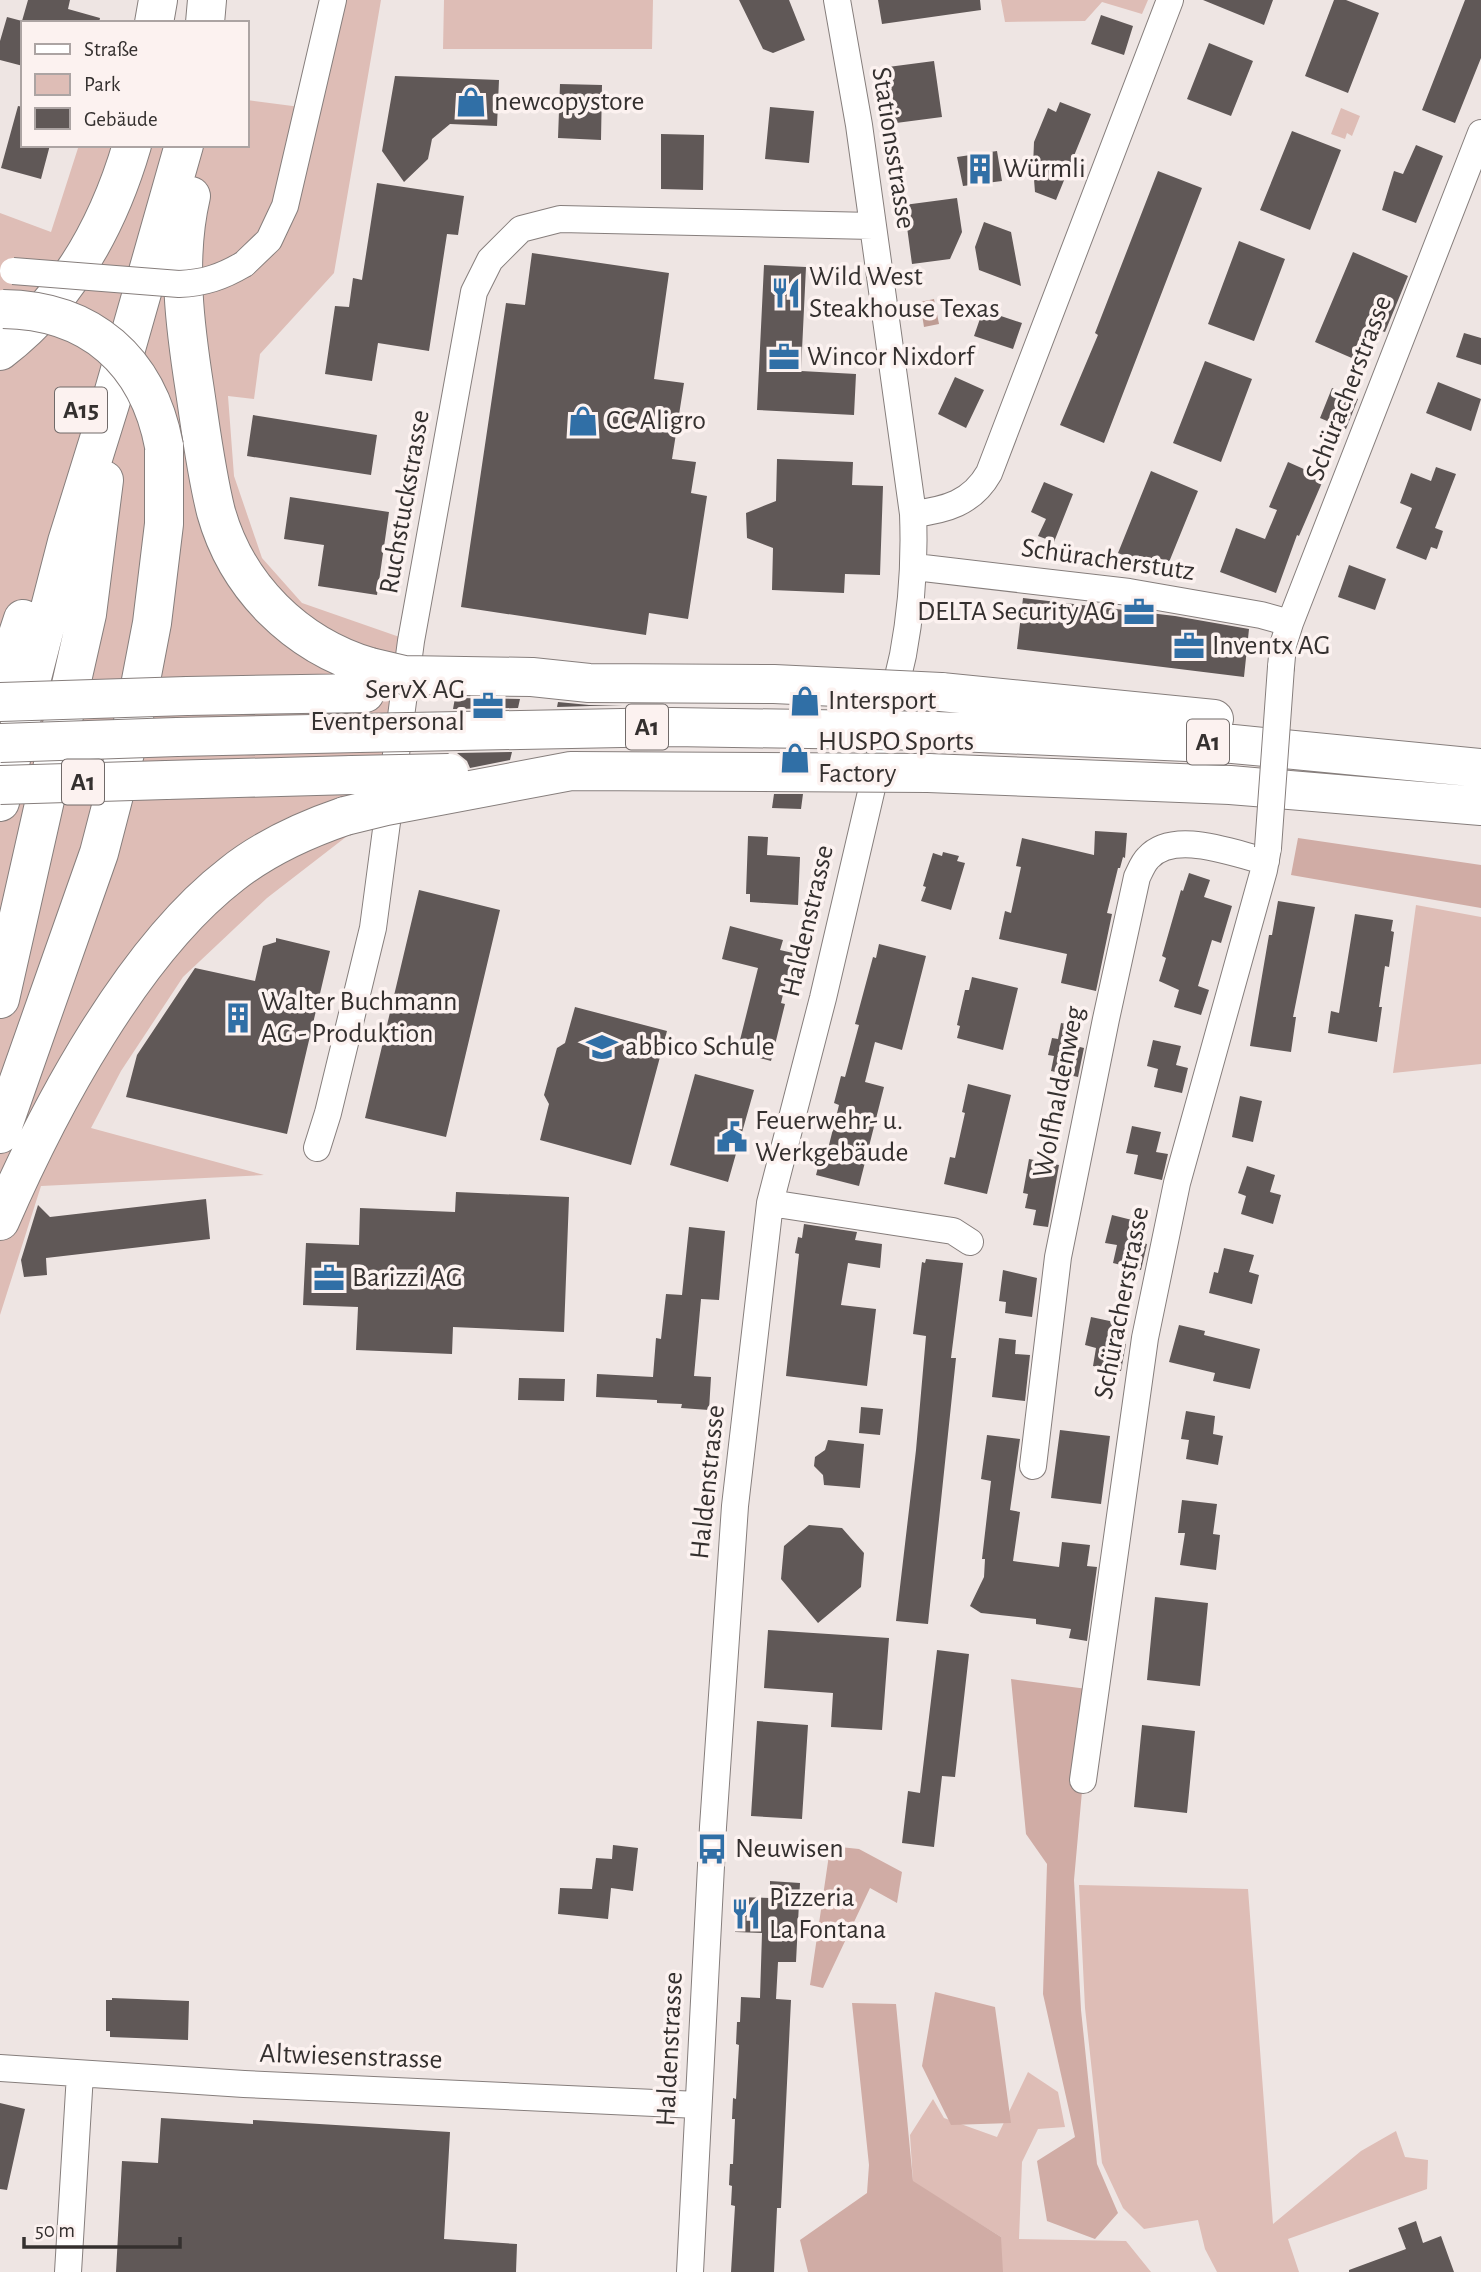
<svg xmlns="http://www.w3.org/2000/svg" width="1481" height="2272" font-family="'Alegreya Sans',sans-serif">
<rect width="100%" height="100%" fill="#eee5e3"/>
<path fill="#debdb6" d="M 333,0 L 381,0 L 334,273 L 260,354 L 254,399 L 228,396 L 234,476 L 262,558 L 302,603 L 411,641 L 386,806 L 267,898 L 183,977 L 121,1071 L 91,1128 L 264,1175 L 41,1186 L 0,1315 L 0,213 L 51,232 L 79,145 L 247,145 L 247,100 L 308,108 Z
M 444,0 L 653,0 L 652,49 L 443,49 Z
M 1001,0 L 1148,0 L 1142,14 L 1102,2 L 1085,21 L 1005,22 Z
M 1341,108 L 1360,116 L 1352,136 L 1347,133 L 1345,139 L 1331,134 Z
M 1416,905 L 1481,917 L 1481,1064 L 1393,1073 Z
M 1079,1885 L 1248,1889 L 1273,2224 L 1361,2151 L 1396,2131 L 1405,2157 L 1428,2160 L 1427,2189 L 1288,2239 L 1299,2272 L 1217,2272 L 1205,2249 L 1198,2220 L 1144,2229 L 1123,2208 L 1102,2163 L 1085,2008 Z
M 1028,2072 L 1058,2092 L 1065,2127 L 1038,2129 L 1022,2162 L 1019,2239 L 1126,2241 L 1151,2272 L 1000,2272 L 1001,2237 L 913,2182 L 910,2135 L 933,2099 L 944,2118 L 997,2137 Z"/>
<path fill="#d0aca5" d="M 1298,838 L 1481,865 L 1481,908 L 1291,875 Z
M 1011,1679 L 1095,1690 L 1083,1780 L 1074,1880 L 1081,2010 L 1097,2164 L 1118,2213 L 1095,2239 L 1047,2221 L 1037,2161 L 1075,2137 L 1043,1994 L 1047,1864 L 1026,1834 Z
M 840,1847 L 859,1849 L 902,1872 L 897,1903 L 870,1888 L 823,1988 L 810,1985 L 830,1848 Z
M 935,1992 L 995,2007 L 1011,2123 L 951,2125 L 922,2066 Z
M 852,2003 L 896,2004 L 913,2181 L 1001,2237 L 1003,2272 L 808,2272 L 800,2240 L 867,2193 L 869,2165 Z"/>
<path fill="#be9c94" d="M 934,299 L 939,324 L 924,327 L 920,302 Z"/>
<path fill="#605857" d="M 28,0 L 70,0 L 68,9 L 100,18 L 99,23 L 23,23 L 23,66 L 0,60 L 0,41 L 7,17 L 22,21 Z
M 739,0 L 789,0 L 805,40 L 773,53 L 763,49 Z
M 878,0 L 980,0 L 981,10 L 882,24 Z
M 1203,0 L 1273,0 L 1264,25 Z
M 1334,0 L 1346,0 L 1379,13 L 1348,93 L 1305,76 Z
M 1465,0 L 1481,0 L 1481,58 L 1455,123 L 1422,110 Z
M 1101,15 L 1133,26 L 1124,55 L 1091,44 Z
M 1209,43 L 1253,61 L 1231,116 L 1187,99 Z
M 934,61 L 942,117 L 896,123 L 888,67 Z
M 395,76 L 499,80 L 497,126 L 450,124 L 432,139 L 428,159 L 404,182 L 382,151 Z
M 560,84 L 602,85 L 601,140 L 558,138 Z
M 1060,102 L 1091,114 L 1056,200 L 1035,192 L 1033,167 L 1034,142 L 1048,108 L 1056,112 Z
M 18,106 L 23,107 L 23,145 L 50,145 L 41,179 L 1,168 Z
M 770,107 L 814,111 L 809,163 L 765,159 Z
M 1292,131 L 1341,150 L 1310,230 L 1260,210 Z
M 661,134 L 704,135 L 703,190 L 661,189 Z
M 1416,145 L 1443,156 L 1416,223 L 1382,210 L 1394,171 L 1403,174 Z
M 997,151 L 1002,181 L 963,186 L 957,157 Z
M 1158,171 L 1202,188 L 1104,443 L 1060,425 L 1098,335 L 1095,333 Z
M 377,183 L 464,196 L 458,235 L 447,234 L 429,351 L 378,343 L 372,381 L 325,374 L 335,306 L 349,307 L 353,278 L 362,280 Z
M 957,198 L 962,232 L 950,259 L 912,264 L 904,205 Z
M 984,222 L 1011,232 L 1021,286 L 979,270 L 975,247 Z
M 1239,241 L 1285,259 L 1254,341 L 1208,324 Z
M 1353,252 L 1408,276 L 1385,332 L 1366,326 L 1354,359 L 1315,342 Z
M 532,253 L 669,273 L 654,379 L 684,383 L 672,459 L 696,462 L 691,493 L 707,496 L 688,619 L 649,613 L 646,635 L 461,607 L 506,303 L 525,305 Z
M 764,265 L 806,267 L 801,371 L 856,374 L 854,415 L 757,410 Z
M 983,310 L 1022,323 L 1013,349 L 974,336 Z
M 1464,333 L 1481,338 L 1481,365 L 1456,357 Z
M 1205,361 L 1252,379 L 1221,462 L 1173,443 Z
M 955,377 L 984,390 L 966,428 L 938,414 Z
M 1438,382 L 1481,399 L 1471,431 L 1426,413 Z
M 1332,388 L 1358,399 L 1346,429 L 1320,418 Z
M 253,415 L 377,435 L 371,475 L 247,456 Z
M 777,459 L 853,462 L 852,485 L 883,486 L 880,575 L 845,574 L 844,593 L 772,590 L 773,548 L 747,538 L 746,513 L 776,501 Z
M 1288,462 L 1324,478 L 1299,536 L 1297,535 L 1276,593 L 1220,572 L 1236,528 L 1265,539 L 1277,510 L 1269,507 Z
M 1436,467 L 1456,474 L 1435,528 L 1443,531 L 1437,549 L 1431,547 L 1426,560 L 1396,548 L 1412,508 L 1400,503 L 1411,473 L 1431,481 Z
M 1151,471 L 1198,491 L 1165,572 L 1118,553 Z
M 1044,482 L 1073,494 L 1054,542 L 1038,536 L 1046,519 L 1031,512 Z
M 290,497 L 389,512 L 377,595 L 318,586 L 324,545 L 284,539 Z
M 1349,565 L 1386,579 L 1375,610 L 1338,597 Z
M 1023,598 L 1175,616 L 1249,629 L 1244,677 L 1017,649 Z
M 455,698 L 520,699 L 518,708 L 453,709 Z
M 558,702 L 589,705 L 623,705 L 557,707 Z
M 512,752 L 510,760 L 470,768 L 467,761 L 457,753 Z
M 774,794 L 803,794 L 801,809 L 772,808 Z
M 1095,831 L 1127,833 L 1125,858 L 1123,857 L 1120,868 L 1118,868 L 1107,913 L 1112,914 L 1096,991 L 1061,983 L 1067,954 L 999,939 L 1005,911 L 1011,913 L 1021,867 L 1016,866 L 1022,838 L 1094,855 Z
M 748,836 L 768,837 L 767,855 L 800,857 L 798,905 L 750,902 L 750,894 L 746,894 Z
M 943,852 L 959,856 L 957,861 L 965,863 L 951,910 L 921,901 L 926,887 L 923,886 L 933,853 L 942,856 Z
M 1189,873 L 1210,880 L 1204,897 L 1232,906 L 1221,943 L 1212,940 L 1198,986 L 1209,990 L 1201,1015 L 1174,1007 L 1179,990 L 1159,981 L 1166,958 L 1162,956 L 1181,890 L 1183,891 Z
M 419,890 L 500,910 L 446,1137 L 365,1118 Z
M 1278,901 L 1315,907 L 1293,1017 L 1296,1017 L 1291,1052 L 1250,1046 L 1269,935 L 1272,935 Z
M 1355,914 L 1393,920 L 1391,931 L 1394,932 L 1389,967 L 1385,966 L 1379,1007 L 1382,1007 L 1377,1042 L 1328,1033 L 1331,1011 L 1339,1013 Z
M 730,926 L 783,940 L 780,950 L 793,953 L 781,1003 L 785,1004 L 771,1061 L 737,1052 L 758,968 L 722,959 Z
M 276,938 L 330,951 L 287,1134 L 126,1097 L 137,1055 L 195,968 L 255,981 L 263,946 L 276,942 Z
M 879,944 L 926,956 L 902,1050 L 875,1042 L 865,1082 L 884,1087 L 859,1186 L 816,1175 L 823,1148 L 828,1149 L 839,1105 L 834,1103 L 841,1076 L 845,1077 L 859,1025 L 855,1024 L 873,957 L 876,958 Z
M 972,977 L 1018,988 L 1003,1050 L 957,1038 L 960,1026 L 957,1025 L 965,990 L 969,990 Z
M 575,1007 L 667,1031 L 631,1165 L 540,1140 L 549,1104 L 544,1095 L 557,1048 L 565,1043 Z
M 1061,1023 L 1078,1026 L 1075,1043 L 1077,1043 L 1076,1046 L 1084,1048 L 1078,1077 L 1051,1071 L 1054,1056 L 1048,1055 L 1052,1038 L 1058,1039 Z
M 1153,1040 L 1181,1046 L 1176,1065 L 1188,1068 L 1182,1093 L 1154,1087 L 1158,1069 L 1147,1066 Z
M 695,1074 L 754,1090 L 728,1182 L 670,1165 Z
M 968,1084 L 1011,1095 L 987,1194 L 944,1184 L 950,1157 L 955,1158 L 965,1113 L 962,1112 Z
M 1240,1096 L 1262,1101 L 1253,1142 L 1232,1137 Z
M 1132,1126 L 1161,1132 L 1156,1152 L 1168,1154 L 1162,1180 L 1134,1174 L 1138,1155 L 1126,1153 Z
M 1029,1159 L 1059,1165 L 1048,1227 L 1033,1225 L 1036,1210 L 1025,1208 L 1028,1194 L 1023,1193 Z
M 1247,1166 L 1275,1175 L 1270,1192 L 1281,1195 L 1273,1224 L 1241,1214 L 1246,1196 L 1238,1193 Z
M 456,1192 L 569,1197 L 564,1332 L 453,1327 L 452,1354 L 356,1350 L 358,1307 L 303,1305 L 306,1243 L 359,1245 L 360,1208 L 455,1212 Z
M 206,1199 L 210,1239 L 46,1258 L 47,1275 L 24,1277 L 21,1260 L 38,1205 L 50,1217 Z
M 1112,1215 L 1140,1222 L 1136,1242 L 1147,1244 L 1141,1270 L 1113,1263 L 1117,1245 L 1105,1243 Z
M 804,1224 L 857,1232 L 855,1240 L 882,1244 L 880,1268 L 848,1263 L 841,1305 L 876,1309 L 867,1386 L 786,1376 L 799,1254 L 795,1253 L 798,1237 L 802,1238 Z
M 689,1227 L 725,1231 L 719,1300 L 701,1299 L 694,1376 L 711,1377 L 709,1410 L 681,1408 L 682,1404 L 657,1403 L 657,1400 L 596,1397 L 597,1374 L 653,1377 L 656,1338 L 661,1339 L 666,1294 L 682,1295 Z
M 1224,1248 L 1254,1255 L 1249,1272 L 1259,1275 L 1252,1304 L 1209,1293 L 1214,1272 L 1218,1273 Z
M 926,1259 L 963,1263 L 951,1358 L 956,1358 L 928,1624 L 896,1621 L 916,1450 L 926,1336 L 913,1334 L 922,1262 L 925,1263 Z
M 1003,1270 L 1037,1278 L 1032,1317 L 1005,1313 L 1006,1302 L 999,1301 Z
M 1091,1317 L 1119,1323 L 1115,1342 L 1126,1344 L 1121,1371 L 1093,1366 L 1096,1348 L 1085,1345 Z
M 1179,1325 L 1205,1331 L 1204,1335 L 1260,1349 L 1250,1389 L 1213,1381 L 1215,1373 L 1169,1362 Z
M 999,1338 L 1016,1340 L 1015,1354 L 1030,1355 L 1025,1401 L 992,1397 Z
M 519,1378 L 565,1379 L 564,1401 L 518,1400 Z
M 861,1407 L 883,1409 L 880,1435 L 859,1433 Z
M 1186,1411 L 1215,1416 L 1213,1434 L 1223,1436 L 1218,1465 L 1186,1459 L 1189,1440 L 1181,1439 Z
M 1060,1430 L 1110,1436 L 1101,1504 L 1051,1498 Z
M 987,1435 L 1020,1439 L 1010,1510 L 1020,1512 L 1013,1561 L 1059,1567 L 1062,1542 L 1090,1545 L 1087,1566 L 1097,1567 L 1087,1641 L 1069,1638 L 1071,1629 L 1036,1624 L 1036,1619 L 981,1613 L 970,1606 L 984,1577 L 985,1559 L 982,1559 L 991,1481 L 981,1479 Z
M 828,1440 L 864,1444 L 860,1488 L 824,1485 L 823,1475 L 814,1466 L 815,1457 L 825,1450 Z
M 1182,1500 L 1217,1504 L 1213,1534 L 1220,1535 L 1216,1570 L 1180,1565 L 1185,1533 L 1178,1533 Z
M 809,1525 L 842,1528 L 864,1553 L 861,1587 L 818,1623 L 781,1579 L 784,1546 Z
M 1155,1597 L 1208,1603 L 1200,1686 L 1147,1680 Z
M 768,1630 L 889,1638 L 882,1730 L 831,1727 L 833,1693 L 764,1688 Z
M 937,1650 L 969,1654 L 955,1777 L 942,1776 L 934,1847 L 902,1843 L 908,1791 L 920,1793 Z
M 757,1721 L 808,1725 L 802,1819 L 751,1816 Z
M 1142,1725 L 1195,1731 L 1187,1813 L 1134,1807 Z
M 613,1845 L 638,1848 L 633,1891 L 611,1888 L 608,1919 L 558,1914 L 560,1888 L 592,1889 L 596,1858 L 612,1859 Z
M 770,1881 L 800,1883 L 796,1962 L 778,1962 L 776,1999 L 791,2000 L 781,2208 L 777,2208 L 774,2272 L 731,2272 L 735,2206 L 731,2205 L 732,2186 L 729,2185 L 730,2164 L 733,2164 L 735,2119 L 732,2119 L 733,2098 L 736,2099 L 738,2062 L 739,2045 L 736,2044 L 737,2022 L 740,2022 L 741,1997 L 760,1998 L 762,1933 L 735,1932 L 736,1897 L 770,1898 Z
M 112,1998 L 189,2001 L 188,2040 L 110,2037 L 110,2031 L 106,2031 L 106,2000 L 112,2000 Z
M 0,2103 L 25,2109 L 7,2190 L 0,2189 Z
M 161,2118 L 253,2124 L 253,2120 L 450,2132 L 444,2239 L 517,2244 L 516,2272 L 116,2272 L 122,2161 L 158,2163 Z
M 1416,2221 L 1423,2243 L 1441,2236 L 1454,2272 L 1349,2272 L 1349,2270 L 1406,2249 L 1398,2228 Z"/>
<g fill="none" stroke-linecap="round" stroke-linejoin="round">
<g stroke="#867e7c" stroke-width="28">
<path id="minor" d="M 244,264 L 269,240 L 285,206 L 333,0
M 913,514 C 946,510 972,503 989,473 L 1170,0
M 915,567 L 1129,592 L 1261,615 L 1290,623
M 1281,667 L 1283,645 L 1290,623 L 1481,133
M 317,1148 L 328,1113 L 373,928 L 411,641 L 474,292 L 490,260 L 521,229 L 560,219 L 873,226
M 770,1203 L 953,1231 L 970,1242
M 1033,1466 L 1058,1257 L 1106,1019 L 1137,877 C 1140,871 1143,863 1148,858 C 1174,829 1234,854 1266,861
M 1083,1780 L 1145,1338 L 1177,1183 L 1264,870 L 1268,848
M 0,2068 L 244,2084 L 698,2105
M 68,2272 L 80,2074
M 690,2272 L 713,1827 L 735,1506 L 770,1203 L 823,998 L 903,655 C 912,607 915,564 913,514 L 859,125 L 837,0"/>
</g>
<g stroke="#867e7c" stroke-width="40">
<path id="highway" d="M 154,23 L 158,0
M 205,23 L 207,0
M 191,196 C 176,260 185,327 195,391 C 201,431 206,472 216,512 C 237,587 296,645 370,667
M 0,351 C 68,299 108,227 132,145
M 0,688 L 23,619
M 941,692 L 1214,719
M 187,696 L 365,693
M 935,731 L 1233,744 L 1481,768
M 177,737 L 359,733
M 928,773 L 1230,785 L 1481,806
M 166,780 L 352,775
M 0,802 L 67,542 L 114,391 L 184,145
M 0,999 L 87,614 L 104,480
M 0,1134 L 99,853 L 133,722 L 152,623 L 164,524 L 164,446
M 0,1221 C 49,1108 133,950 232,874 C 266,847 304,830 345,816"/>
</g>
<use href="#minor" stroke="#fff" stroke-width="26"/>
<use href="#highway" stroke="#fff" stroke-width="38"/>
<g stroke="#867e7c" stroke-width="28" stroke-linecap="butt">
<path id="minor-bridge" d="M 13,271 L 179,284 C 204,283 222,277 244,264
M 1268,848 L 1281,667"/>
</g>
<g stroke="#867e7c" stroke-width="40" stroke-linecap="butt">
<path id="highway-bridge" d="M 3,309 C 91,310 148,361 164,446
M 370,667 L 404,675 L 532,677 L 589,683 L 774,684 L 941,692
M 0,702 L 187,696
M 359,733 L 672,727 L 935,731
M 0,743 L 177,737
M 352,775 L 449,773
M 0,785 L 166,780
M 345,816 L 386,806 L 571,771 L 928,773"/>
</g>
<use href="#minor-bridge" stroke="#fff" stroke-width="26"/>
<use href="#highway-bridge" stroke="#fff" stroke-width="38"/>
</g>
<defs>
<g id="shop-bare" transform="scale(2.415)"><path d="M-5-2.5h2.3a2.7 3.5 0 0 1 5.4 0H5L5.5 6h-11ZM-1.5-2.5h3a1.5 2.3 0 0 0-3 0Z" fill="#306fa6" stroke="#fcf2f0" stroke-width="2.5" paint-order="stroke"/></g>
<g id="building-bare" transform="scale(2.415)"><path d="M-4-6H4V6H1V3H-1V6H-4ZM-2.5-4.3h1.7v1.8h-1.7ZM.8-4.3h1.7v1.8H.8ZM-2.5-1h1.7V.8h-1.7ZM.8-1h1.7V.8H.8Z" fill="#306fa6" stroke="#fcf2f0" stroke-width="2.5" paint-order="stroke"/></g>
<g id="restaurant-bare" transform="scale(2.415)"><path d="M-5-6h1v4h1v-4h1v4h1v-4h1v5L-1.5 .5V6h-2V.5L-5-1ZM5-6V6H3V1.5H1.5Q1.5-4 5-6Z" fill="#306fa6" stroke="#fcf2f0" stroke-width="2.5" paint-order="stroke"/></g>
<g id="office-bare" transform="scale(2.415)"><path d="M-6-3h4V-5.5h4V-3h4V5H-6ZM-1-4.5V-3h2v-1.5ZM-6 0V1H6V0Z" fill="#306fa6" stroke="#fcf2f0" stroke-width="2.5" paint-order="stroke"/></g>
<g id="school-bare" transform="scale(2.415)"><path d="M0-5L7-2L0 1L-7-2ZM-4 1L0 2.5L4 1V4Q0 6-4 4Z" fill="#306fa6" stroke="#fcf2f0" stroke-width="2.5" paint-order="stroke"/></g>
<g id="civic-bare" transform="scale(2.415)"><path d="M-.6-6.5H3V-4.5H.6V-3L4-1V1h2V6H-6V1h2V-1L-.6-3ZM-1.2 2.5V6h2.4V2.5Z" fill="#306fa6" stroke="#fcf2f0" stroke-width="2.5" paint-order="stroke"/></g>
<g id="bus-bare" transform="scale(2.415)"><path d="M-5-6H5V4H4V6H2V4H-2V6H-4V4H-5ZM-3.5-4V0h7V-4ZM-3.5 1.2v1.5H-2V1.2ZM2 1.2v1.5H3.5V1.2Z" fill="#306fa6" stroke="#fcf2f0" stroke-width="2.5" paint-order="stroke"/></g>
</defs>
<g fill-rule="evenodd">
<use href="#shop-bare" x="471" y="102"/>
<use href="#building-bare" x="980" y="169"/>
<use href="#restaurant-bare" x="786" y="293"/>
<use href="#office-bare" x="784" y="357"/>
<use href="#shop-bare" x="583" y="421"/>
<use href="#office-bare" x="1139" y="612"/>
<use href="#office-bare" x="1189" y="646"/>
<use href="#shop-bare" x="805" y="701"/>
<use href="#office-bare" x="488" y="706"/>
<use href="#shop-bare" x="795" y="758"/>
<use href="#building-bare" x="238" y="1018"/>
<use href="#school-bare" x="602" y="1047"/>
<use href="#civic-bare" x="732" y="1137"/>
<use href="#office-bare" x="329" y="1278"/>
<use href="#bus-bare" x="712" y="1849"/>
<use href="#restaurant-bare" x="746" y="1914"/>
</g>
<g text-anchor="middle" dominant-baseline="central" stroke-width="7" stroke-linejoin="round" paint-order="stroke">
<g fill="#fcf2f0" stroke="#706a69" stroke-width="2">
<rect x="55" y="387.5" width="52" height="45" rx="5"/>
<rect x="626" y="704.5" width="42" height="45" rx="5"/>
<rect x="1187" y="719.5" width="42" height="45" rx="5"/>
<rect x="62" y="759.5" width="42" height="45" rx="5"/>
</g>
<g font-size="26" font-weight="bold" fill="#34302f">
<text x="81" y="410">A15</text>
<text x="647" y="727">A1</text>
<text x="1208" y="742">A1</text>
<text x="83" y="782">A1</text>
</g>
<g font-size="28" fill="#34302f" stroke="#fcf2f0" text-anchor="start">
<text x="494" y="102">newcopystore</text>
<text x="1003" y="169">Würmli</text>
<text x="809" y="277">Wild West<tspan x="809" dy="32">Steakhouse Texas</tspan></text>
<text x="807" y="357">Wincor Nixdorf</text>
<text x="606" y="421">CC Aligro</text>
<text x="1116" y="612" text-anchor="end">DELTA Security AG</text>
<text x="1212" y="646">Inventx AG</text>
<text x="465" y="690" text-anchor="end">ServX AG<tspan x="465" dy="32">Eventpersonal</tspan></text>
<text x="828" y="701">Intersport</text>
<text x="818" y="742">HUSPO Sports<tspan x="818" dy="32">Factory</tspan></text>
<text x="261" y="1002">Walter Buchmann<tspan x="261" dy="32">AG - Produktion</tspan></text>
<text x="625" y="1047">abbico Schule</text>
<text x="755" y="1121">Feuerwehr- u.<tspan x="755" dy="32">Werkgebäude</tspan></text>
<text x="352" y="1278">Barizzi AG</text>
<text x="735" y="1849">Neuwisen</text>
<text x="769" y="1898">Pizzeria<tspan x="769" dy="32">La Fontana</tspan></text>
</g>
<g font-size="28" fill="#34302f" stroke="#fcf2f0">
<text transform="translate(893 148) rotate(81)">Stationsstrasse</text>
<text transform="translate(1349 388) rotate(-69)">Schüracherstrasse</text>
<text transform="translate(405 502) rotate(-80)">Ruchstuckstrasse</text>
<text transform="translate(1108 560) rotate(8)">Schüracherstutz</text>
<text transform="translate(808 921) rotate(-77)">Haldenstrasse</text>
<text transform="translate(1059 1092) rotate(-79)">Wolfhaldenweg</text>
<text transform="translate(1122 1303) rotate(-79)">Schüracherstrasse</text>
<text transform="translate(708 1482) rotate(-84)">Haldenstrasse</text>
<text transform="translate(670 2049) rotate(-87)">Haldenstrasse</text>
<text transform="translate(351 2057) rotate(2)">Altwiesenstrasse</text>
</g>
</g>
<rect x="21" y="21" width="228" height="126" fill="#fcf2f0" stroke="#aca4a3" stroke-width="2"/>
<rect x="35" y="44" width="35" height="10" fill="#ffffff" stroke="#aca4a3" stroke-width="2"/>
<text x="84" y="56" font-size="21" fill="#34302f">Straße</text>
<rect x="35" y="74" width="35" height="21" fill="#debdb6" stroke="#aca4a3" stroke-width="2"/>
<text x="84" y="91" font-size="21" fill="#34302f">Park</text>
<rect x="35" y="108" width="35" height="21" fill="#605857" stroke="#aca4a3" stroke-width="2"/>
<text x="84" y="126" font-size="21" fill="#34302f">Gebäude</text>
<path d="M24 2237v10h156v-10" fill="none" stroke="#34302f" stroke-width="3.5"/>
<text x="35" y="2237" font-size="21" fill="#34302f" stroke="#fcf2f0" stroke-width="5" paint-order="stroke">50 m</text>
</svg>
